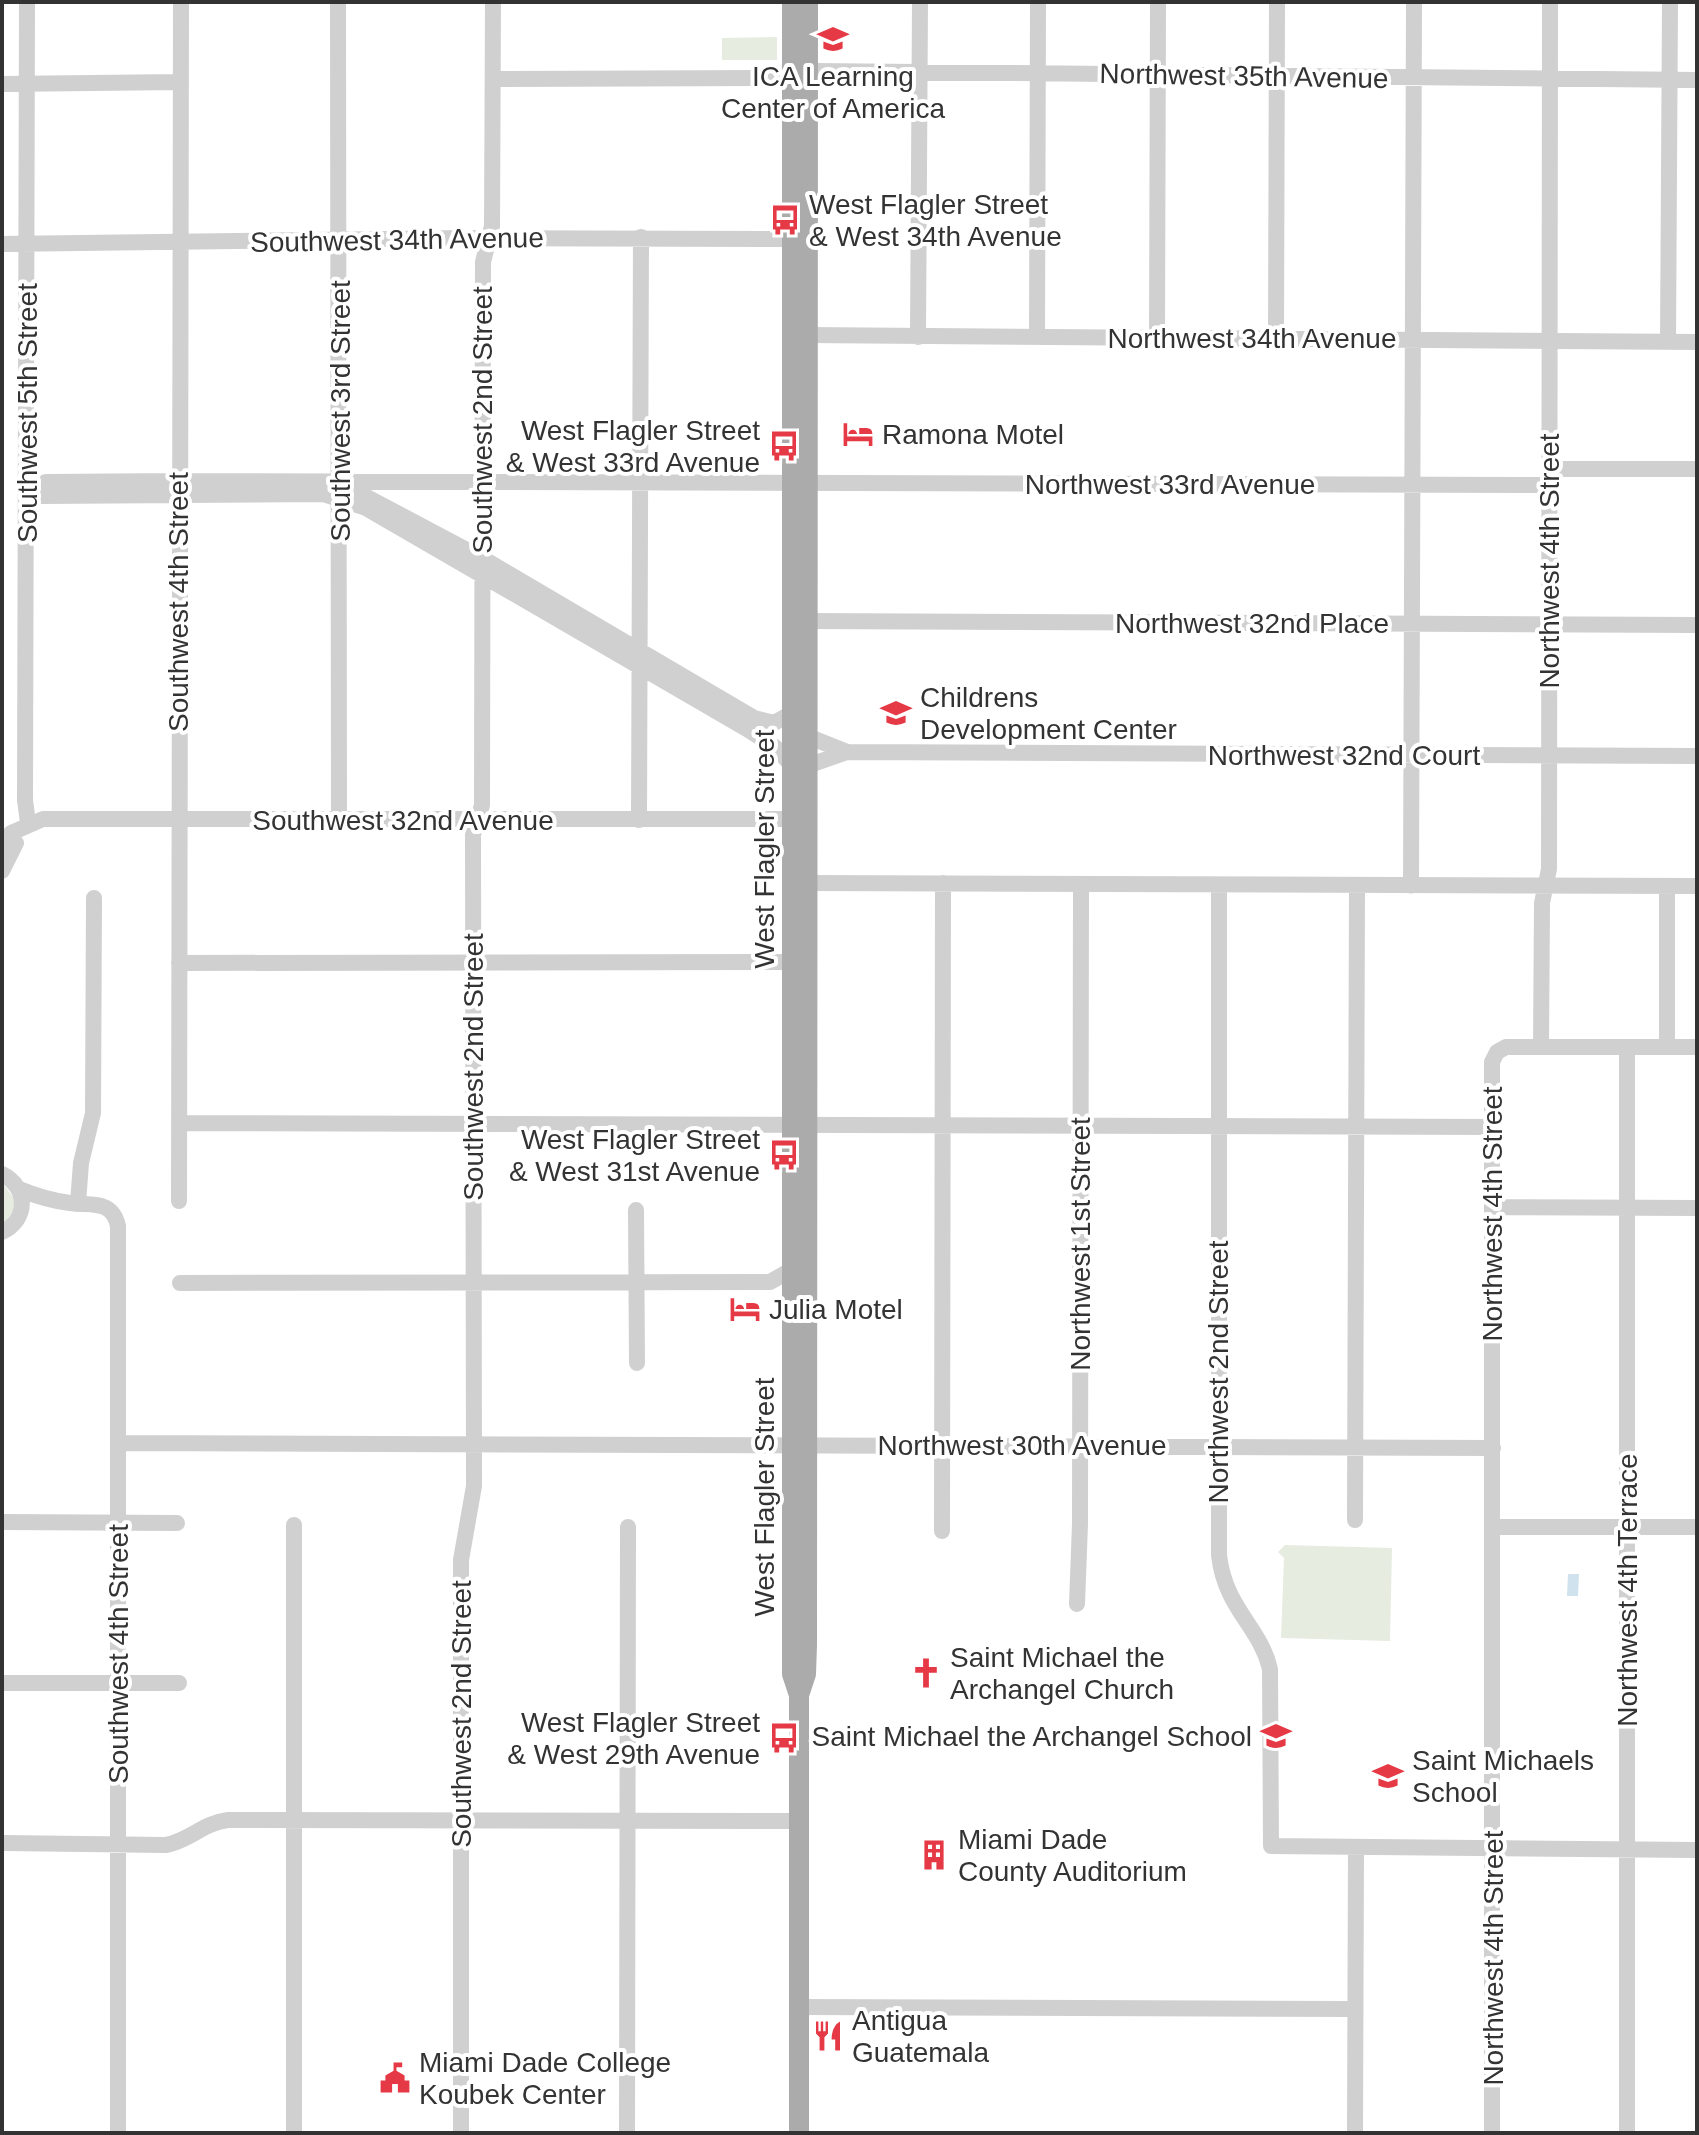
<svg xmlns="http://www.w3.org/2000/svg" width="1699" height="2135" font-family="Helvetica,sans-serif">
<rect width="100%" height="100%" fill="#fff"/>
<path fill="#e6ecdf" d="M 777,37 L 777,60 L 722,60 L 722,38 Z
M 2,1182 L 18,1204 L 2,1227 Z
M 1285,1545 L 1392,1548 L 1390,1641 L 1281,1638 L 1284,1558 L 1278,1552 Z"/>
<path fill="#cfe2ee" d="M 1568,1574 L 1579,1574 L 1578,1596 L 1567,1596 Z"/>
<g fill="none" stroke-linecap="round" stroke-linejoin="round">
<path stroke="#d0d0d0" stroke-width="16" d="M 27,2 L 25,800 L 28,823
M 338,2 L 339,820
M 493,79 L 779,78 L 815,71 L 1697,80
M 2,84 L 181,82
M 2,244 L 464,238 L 792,239
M 807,335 L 1697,342
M 1037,336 L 1038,2
M 918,337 L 920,2
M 1157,337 L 1158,2
M 1276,337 L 1277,2
M 1668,342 L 1670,2
M 1549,469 L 1697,469
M 346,486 L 482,558 L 754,718 L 774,723 L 792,713
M 27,489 L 46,482 L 178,481 L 1549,485
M 27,489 L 41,496 L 323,494 L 366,508 L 747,729 L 775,747 L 792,766
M 807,621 L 1697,625
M 807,736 L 847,752
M 807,766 L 847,752 L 1697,756
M 639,820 L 641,237
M 2,851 L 11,833 L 43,819 L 792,819
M 2,871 L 16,843
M 807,883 L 1697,886
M 1219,885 L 1219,1555 C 1225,1609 1260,1626 1270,1669 L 1271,1846 L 1697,1850
M 1411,886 L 1414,2
M 179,963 L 792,962
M 1541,1047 L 1542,903 L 1549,869 L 1550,2
M 1667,1047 L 1667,886
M 180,1123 L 1492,1127
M 2,1174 C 28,1187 29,1219 2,1232
M 19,1189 C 36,1196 53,1201 70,1203 C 91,1206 112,1199 118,1226 L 118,2133
M 179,1201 L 181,2
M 78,1203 L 81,1163 L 93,1113 L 94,898
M 1493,1207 L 1697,1208
M 636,1210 L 637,1363
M 180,1283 L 770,1282 L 791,1270
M 118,1443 L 1493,1448
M 1355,1520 L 1357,885
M 2,1522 L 177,1523
M 1493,1527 L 1697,1527
M 942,1531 L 943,883
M 1077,1604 L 1080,1524 L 1081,884
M 2,1683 L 179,1683
M 2,1843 L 166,1845 C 189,1841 203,1823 228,1820 L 799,1821
M 799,2007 L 1355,2009
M 294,2133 L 294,1525
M 461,2133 L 461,1560 L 474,1486 L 473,835 L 482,805 L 483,262 L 492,226 L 493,2
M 627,2133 L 628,1527
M 1355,2133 L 1356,1847
M 1492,2133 L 1492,1062 L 1497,1052 L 1506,1047 L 1697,1047
M 1627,2133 L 1627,1047"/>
<path stroke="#ababab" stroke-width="20" d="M 792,2 L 792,1674 L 799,1695
M 799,2133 L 799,1695 L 806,1674 L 807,1645 L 808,2"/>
</g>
<defs>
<g id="school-bare" transform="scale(2.4)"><path d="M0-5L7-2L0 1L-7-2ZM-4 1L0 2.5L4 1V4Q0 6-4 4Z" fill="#e63946" stroke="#fff" stroke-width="2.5" paint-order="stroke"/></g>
<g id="bus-bare" transform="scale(2.4)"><path d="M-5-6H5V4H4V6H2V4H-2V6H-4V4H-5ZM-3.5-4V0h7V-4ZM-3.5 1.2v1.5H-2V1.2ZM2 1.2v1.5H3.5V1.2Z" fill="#e63946" stroke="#fff" stroke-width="2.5" paint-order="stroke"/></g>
<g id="hotel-bare" transform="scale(2.4)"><path d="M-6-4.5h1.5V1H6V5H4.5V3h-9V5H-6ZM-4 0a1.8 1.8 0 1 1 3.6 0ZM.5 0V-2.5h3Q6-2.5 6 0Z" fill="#e63946" stroke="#fff" stroke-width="2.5" paint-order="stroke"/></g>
<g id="church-bare" transform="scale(2.4)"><path d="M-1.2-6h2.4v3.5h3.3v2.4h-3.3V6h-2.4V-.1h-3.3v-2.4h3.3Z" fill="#e63946" stroke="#fff" stroke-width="2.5" paint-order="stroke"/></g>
<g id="building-bare" transform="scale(2.4)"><path d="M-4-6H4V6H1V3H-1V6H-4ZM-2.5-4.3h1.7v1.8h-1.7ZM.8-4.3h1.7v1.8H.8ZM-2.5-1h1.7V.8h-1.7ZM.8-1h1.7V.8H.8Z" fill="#e63946" stroke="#fff" stroke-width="2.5" paint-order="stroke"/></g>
<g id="restaurant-bare" transform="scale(2.4)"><path d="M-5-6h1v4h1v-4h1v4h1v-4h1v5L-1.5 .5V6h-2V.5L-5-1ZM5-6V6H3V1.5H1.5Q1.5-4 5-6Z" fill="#e63946" stroke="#fff" stroke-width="2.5" paint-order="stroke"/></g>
<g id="civic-bare" transform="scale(2.4)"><path d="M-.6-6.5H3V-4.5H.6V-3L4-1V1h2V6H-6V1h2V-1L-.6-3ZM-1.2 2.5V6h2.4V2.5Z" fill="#e63946" stroke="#fff" stroke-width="2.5" paint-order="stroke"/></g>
</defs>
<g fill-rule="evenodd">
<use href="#school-bare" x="833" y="39"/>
<use href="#bus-bare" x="785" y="220"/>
<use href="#hotel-bare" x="858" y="434"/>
<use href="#bus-bare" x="784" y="446"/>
<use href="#school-bare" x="896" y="713"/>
<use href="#bus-bare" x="784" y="1155"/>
<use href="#hotel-bare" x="745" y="1309"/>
<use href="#church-bare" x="926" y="1673"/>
<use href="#school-bare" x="1276" y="1736"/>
<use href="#bus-bare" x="784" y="1738"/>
<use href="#school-bare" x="1388" y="1776"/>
<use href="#building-bare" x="934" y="1855"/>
<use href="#restaurant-bare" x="828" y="2036"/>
<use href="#civic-bare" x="395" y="2078"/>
</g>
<g text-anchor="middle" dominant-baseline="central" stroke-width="8" stroke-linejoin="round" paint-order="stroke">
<g font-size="28" fill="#333" stroke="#fff" text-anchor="start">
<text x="833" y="76" text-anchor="middle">ICA Learning<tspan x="833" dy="32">Center of America</tspan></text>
<text x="809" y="204">West Flagler Street<tspan x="809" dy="32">&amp; West 34th Avenue</tspan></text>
<text x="760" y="430" text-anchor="end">West Flagler Street<tspan x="760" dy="32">&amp; West 33rd Avenue</tspan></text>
<text x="882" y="434">Ramona Motel</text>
<text x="920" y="697">Childrens<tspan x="920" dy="32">Development Center</tspan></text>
<text x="760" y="1139" text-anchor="end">West Flagler Street<tspan x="760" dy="32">&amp; West 31st Avenue</tspan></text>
<text x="769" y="1309">Julia Motel</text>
<text x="950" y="1657">Saint Michael the<tspan x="950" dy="32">Archangel Church</tspan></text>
<text x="760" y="1722" text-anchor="end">West Flagler Street<tspan x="760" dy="32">&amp; West 29th Avenue</tspan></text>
<text x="1252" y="1736" text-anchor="end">Saint Michael the Archangel School</text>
<text x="1412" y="1760">Saint Michaels<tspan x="1412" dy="32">School</tspan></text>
<text x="958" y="1839">Miami Dade<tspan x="958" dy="32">County Auditorium</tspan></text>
<text x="852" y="2020">Antigua<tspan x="852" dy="32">Guatemala</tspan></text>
<text x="419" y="2062">Miami Dade College<tspan x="419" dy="32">Koubek Center</tspan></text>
</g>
<g font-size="28" fill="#333" stroke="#fff">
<text transform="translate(1244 76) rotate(1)">Northwest 35th Avenue</text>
<text transform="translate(397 240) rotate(-1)">Southwest 34th Avenue</text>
<text x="1252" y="338">Northwest 34th Avenue</text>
<text transform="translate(340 411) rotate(-90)">Southwest 3rd Street</text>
<text transform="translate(27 413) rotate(-90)">Southwest 5th Street</text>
<text transform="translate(482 420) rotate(-90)">Southwest 2nd Street</text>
<text x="1170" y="484">Northwest 33rd Avenue</text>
<text transform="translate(1549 561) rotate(-90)">Northwest 4th Street</text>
<text transform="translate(178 602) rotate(-90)">Southwest 4th Street</text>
<text x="1252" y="623">Northwest 32nd Place</text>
<text x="1344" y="755">Northwest 32nd Court</text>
<text x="403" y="820">Southwest 32nd Avenue</text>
<text transform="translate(764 849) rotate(-90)">West Flagler Street</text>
<text transform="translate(473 1067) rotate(-90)">Southwest 2nd Street</text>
<text transform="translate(1492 1214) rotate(-90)">Northwest 4th Street</text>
<text transform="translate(1080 1244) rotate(-90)">Northwest 1st Street</text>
<text transform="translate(1218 1372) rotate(-90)">Northwest 2nd Street</text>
<text x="1022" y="1445">Northwest 30th Avenue</text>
<text transform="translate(764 1497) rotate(-90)">West Flagler Street</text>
<text transform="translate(1627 1590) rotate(-90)">Northwest 4th Terrace</text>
<text transform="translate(118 1654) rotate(-90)">Southwest 4th Street</text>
<text transform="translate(461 1714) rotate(-90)">Southwest 2nd Street</text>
<text transform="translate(1493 1958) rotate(-90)">Northwest 4th Street</text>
</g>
</g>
<rect width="1699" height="2135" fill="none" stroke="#333333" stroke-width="8"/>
</svg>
